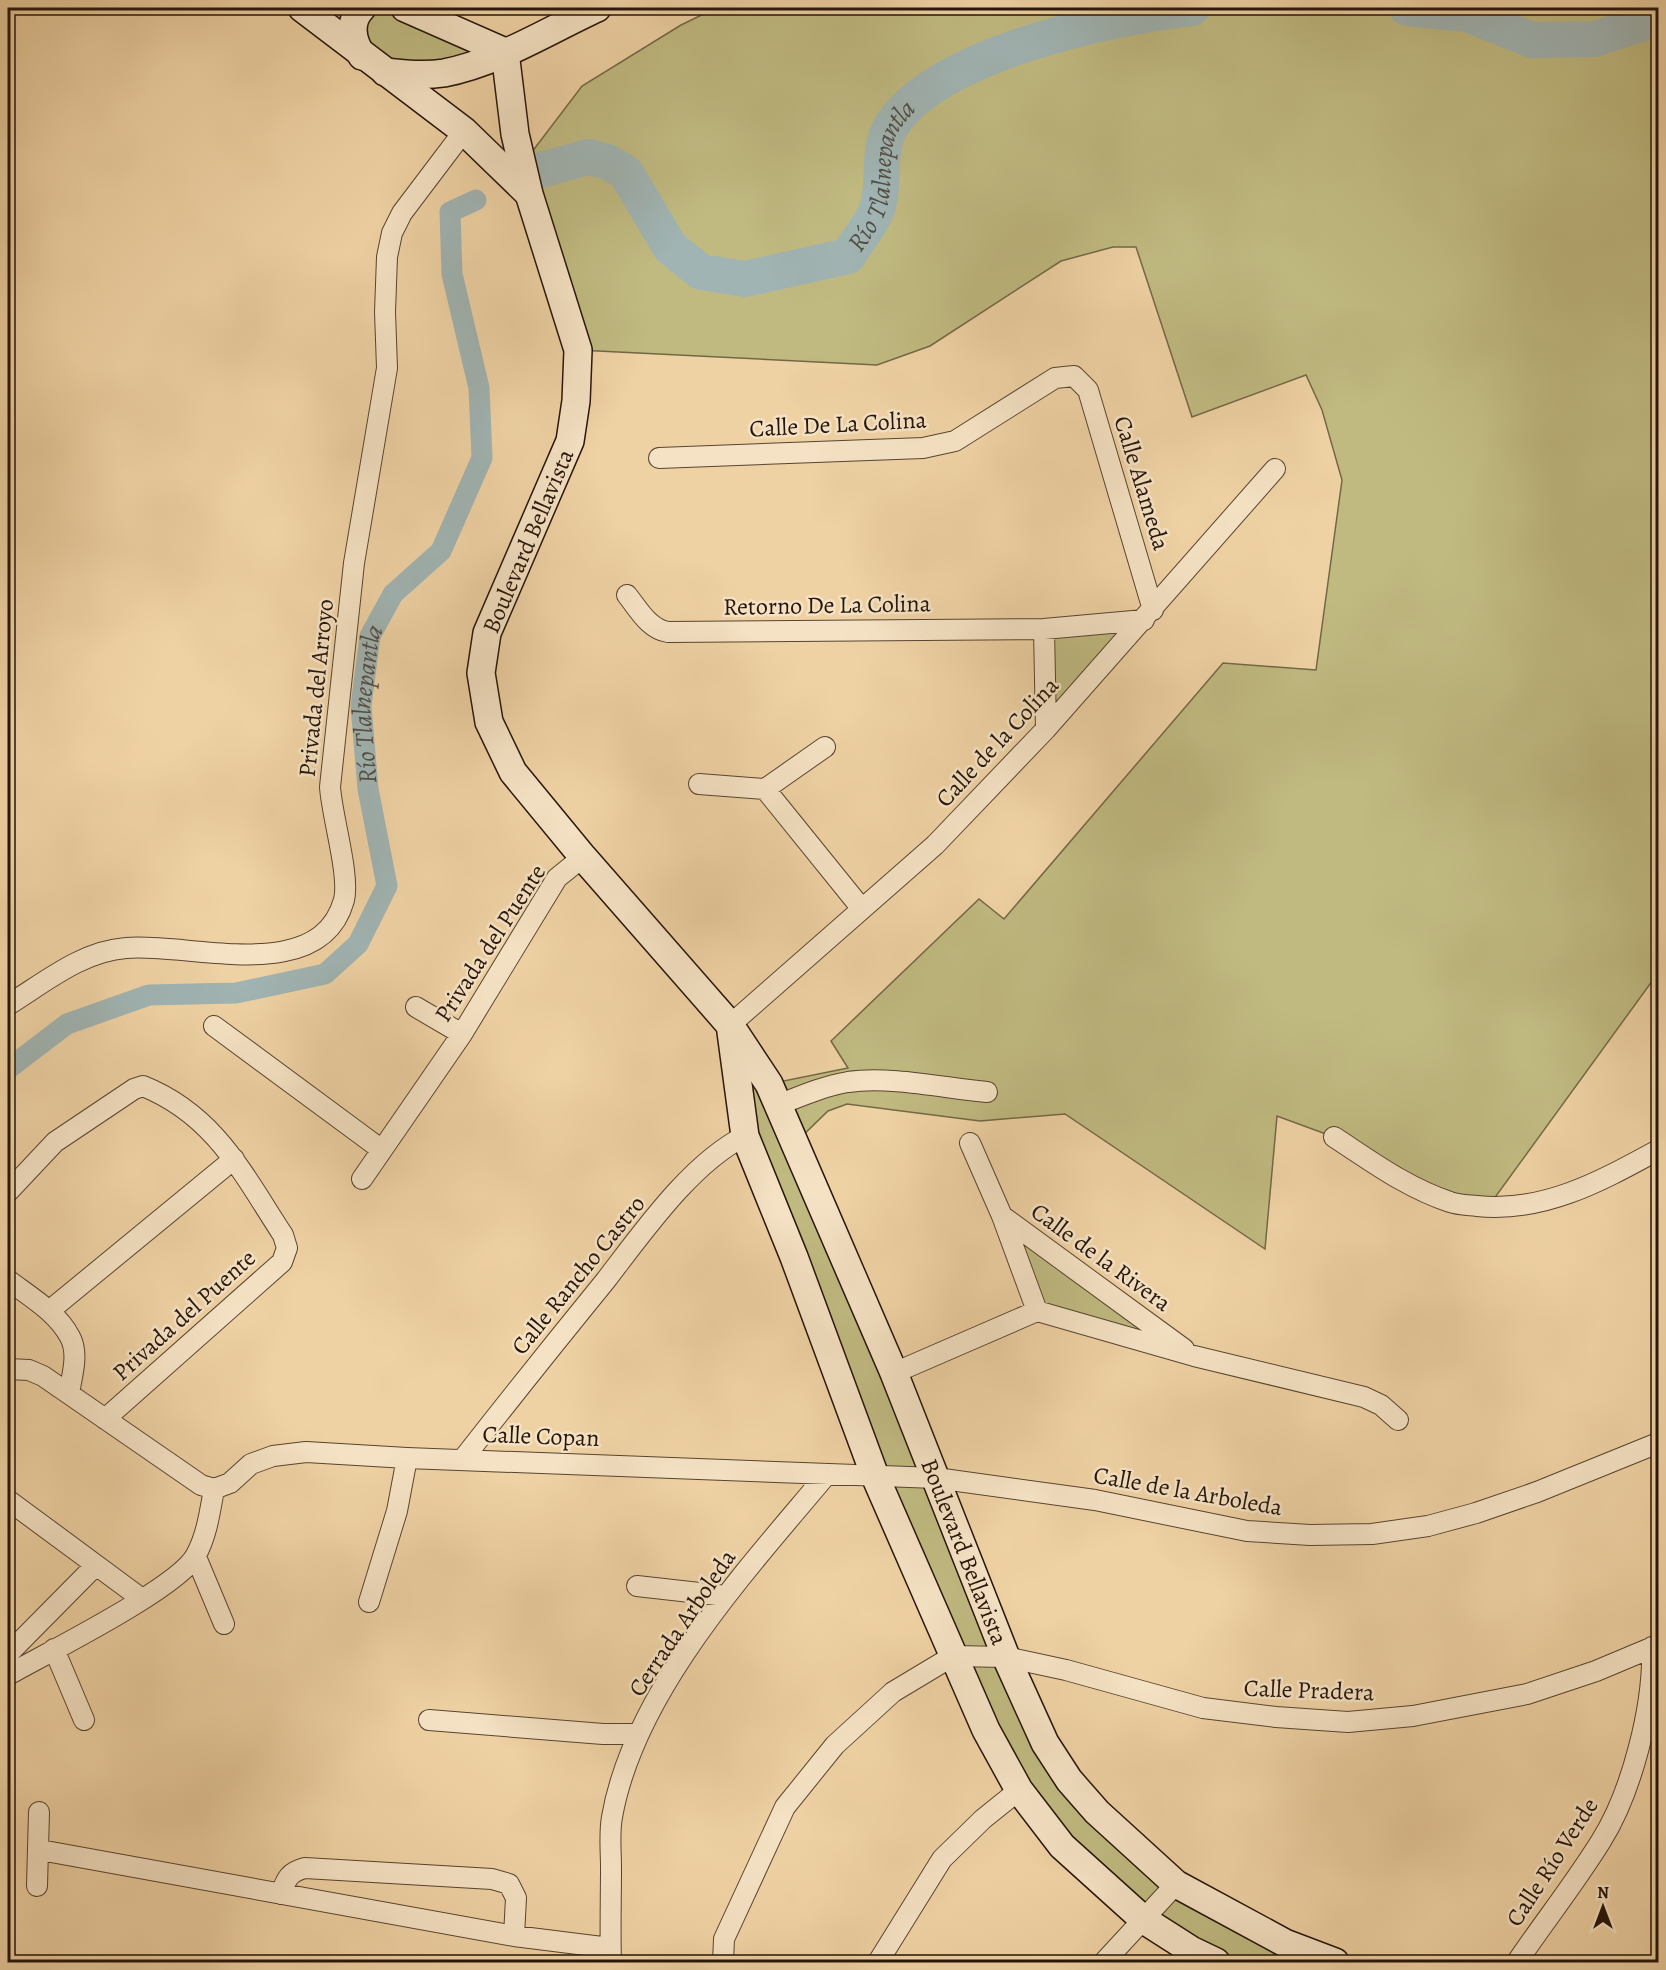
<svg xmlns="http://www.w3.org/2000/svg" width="1666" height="1970" font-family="Alegreya,serif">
<rect width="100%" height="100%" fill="#efd2a4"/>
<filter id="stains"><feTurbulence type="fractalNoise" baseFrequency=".00333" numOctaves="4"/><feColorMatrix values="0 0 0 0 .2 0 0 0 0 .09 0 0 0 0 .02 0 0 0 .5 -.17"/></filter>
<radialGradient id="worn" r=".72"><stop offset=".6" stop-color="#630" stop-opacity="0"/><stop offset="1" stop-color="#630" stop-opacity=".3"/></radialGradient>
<path fill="#c0ba81" stroke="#736846" stroke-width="1.5" d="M 302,8 L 405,8 L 505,52 L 385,72 Z
M 716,8 L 1658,8 L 1658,973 L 1488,1207 L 1451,1203 L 1334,1137 L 1277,1116 L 1265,1249 L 1065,1114 L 980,1121 L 847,1104 L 828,1111 L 794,1144 L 1045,1743 L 1141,1853 L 1335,1962 L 1216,1962 L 1191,1950 L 1019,1790 L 745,1136 L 730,1025 L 769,1084 L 848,1068 L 831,1041 L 979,899 L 1004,919 L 1223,663 L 1316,670 L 1342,480 L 1322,410 L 1306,375 L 1192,417 L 1136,247 L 1113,247 L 1061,261 L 930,346 L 877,365 L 578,350 L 522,165 L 582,86 L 681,25 Z
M 1144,620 L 1046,729 L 1044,629 Z
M 1002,1216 L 1194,1356 L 1037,1311 Z"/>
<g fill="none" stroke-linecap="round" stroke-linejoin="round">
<path stroke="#a0b4b3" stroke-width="21" id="s1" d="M 8,1069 L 67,1024 L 149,995 L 236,993 L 325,974 L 358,944 L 387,886 L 368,789 L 361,706 L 370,636 L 393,594 L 441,551 L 482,458 L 479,388 L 452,274 L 450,212 L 476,200"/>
<g stroke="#a0b4b3" stroke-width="36">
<path d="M 1407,8 L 1467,14 L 1532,40 L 1595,39 L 1653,20 L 1658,16"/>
<path id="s2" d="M 544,169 L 588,157 L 608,162 L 626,173 L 670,247 L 701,272 L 745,279 L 848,256 C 857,241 871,225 877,209 C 885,187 878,153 888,132 C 927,55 1112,17 1192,8"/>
</g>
<g stroke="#584430" stroke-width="22">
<path id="street" d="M 659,458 L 923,448 L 955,441 L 1055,378 L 1074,376 L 1088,390 L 1153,610
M 627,595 C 639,610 649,629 668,632 L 1044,629 L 1144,620
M 1044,629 L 1046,729
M 699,784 L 765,789 L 825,747
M 765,789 L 862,909
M 8,1005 C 44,983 82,951 126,948 C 188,942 320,987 344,900 C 350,875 332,817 330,787 L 354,563 L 387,368 L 385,312 L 387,257 L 392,233 L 402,213 L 464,131
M 416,1007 L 462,1034
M 730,1025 L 935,845 L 1046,729 L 1275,469
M 214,1026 L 382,1150
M 778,1105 C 801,1096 824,1086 848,1082 C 890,1076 944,1088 987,1092
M 1334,1137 C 1371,1161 1407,1188 1450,1202 C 1458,1205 1468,1205 1477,1206 C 1544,1213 1601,1181 1658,1150
M 970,1143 L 1002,1216 L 1037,1311 L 1194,1356 L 1364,1397 L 1381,1405 L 1398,1420
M 362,1179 L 462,1034 L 557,878 L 583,857
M 8,1192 L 55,1142 L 134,1089 L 143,1086 C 215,1115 243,1174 283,1235 L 287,1248 L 282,1262 L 105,1419
M 1002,1216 L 1184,1349
M 8,1280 C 29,1296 57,1312 70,1337 C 79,1353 72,1376 69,1393
M 49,1311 L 234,1159
M 8,1369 L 29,1370 L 43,1376 L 201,1485 L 214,1489
M 894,1373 L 1037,1311
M 463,1459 C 510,1399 558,1339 606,1280 C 643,1232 691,1163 745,1136
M 214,1489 L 230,1483 L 251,1464 L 273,1456 L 306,1452 L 407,1458 L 936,1478 L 1095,1500 L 1247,1531 L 1310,1535 L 1372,1534 L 1428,1526 L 1476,1513 L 1537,1492 L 1658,1443
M 8,1500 L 142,1599
M 196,1557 L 224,1624
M 637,1586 L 726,1596
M 369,1602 L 397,1511 L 407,1458
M 54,1649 L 84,1720
M 8,1654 L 96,1565
M 8,1675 C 45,1654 180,1587 196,1555 C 207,1535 210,1511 214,1489
M 429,1720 L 603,1734 L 639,1734
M 40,1850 L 514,1936 L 610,1948
M 37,1886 L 39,1812
M 281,1894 C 286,1879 289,1872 305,1868 L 492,1879 L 509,1884 L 516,1898 L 514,1936
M 611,1962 C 610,1931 611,1899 611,1867 C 611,1851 609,1833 612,1817 C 634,1691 747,1570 827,1474
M 723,1962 L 724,1939 L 785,1807 L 835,1745 L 893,1692 L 953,1656 L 1006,1657 L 1066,1670 L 1203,1708 L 1276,1717 L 1348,1722 L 1413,1716 L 1527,1694 L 1596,1671 L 1658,1645
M 878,1962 L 942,1859 L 983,1819 L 1019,1790
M 1104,1962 L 1176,1884
M 1517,1962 C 1544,1922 1575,1883 1601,1841 C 1632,1792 1654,1705 1652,1647"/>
</g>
<g stroke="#26150a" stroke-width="30">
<g id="secondary">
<path d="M 302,8 L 464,131 L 528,193"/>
<path d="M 362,8 C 348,22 352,40 362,56"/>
<path d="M 405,8 L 505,52"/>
<path id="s3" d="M 505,52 L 515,134 L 529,194 L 578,350 L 576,401 L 570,441 L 487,633 L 481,673 L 489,722 L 513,772 L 583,857 L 730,1025 L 769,1084 L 894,1373 L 1006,1657 L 1045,1743 L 1069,1780 L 1097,1812 L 1176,1884 L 1285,1943 L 1335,1962"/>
<path d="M 385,72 C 405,74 424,76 444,73 C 497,63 549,30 597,8"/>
<path d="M 731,1032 L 745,1136 L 794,1257 L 875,1476 L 986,1730 L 1019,1790 L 1062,1846 L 1144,1920 L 1191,1950 L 1216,1962"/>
</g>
</g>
<use href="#street" stroke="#f5e2c4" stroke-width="20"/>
<use href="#secondary" stroke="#f5e2c4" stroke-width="27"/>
</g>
<g text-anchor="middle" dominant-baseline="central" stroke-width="5" stroke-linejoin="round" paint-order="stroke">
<g font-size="24" fill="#26150a" stroke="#f5e2c4">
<text transform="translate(838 424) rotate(-3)">Calle De La Colina</text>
<text transform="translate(1142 483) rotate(73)">Calle Alameda</text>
<text transform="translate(528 541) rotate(-67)">Boulevard Bellavista</text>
<text transform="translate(827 605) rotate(-1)">Retorno De La Colina</text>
<text transform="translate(316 688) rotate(-84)">Privada del Arroyo</text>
<text transform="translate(997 742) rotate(-47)">Calle de la Colina</text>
<text transform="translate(490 943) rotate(-57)">Privada del Puente</text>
<text transform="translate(1101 1257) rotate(36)">Calle de la Rivera</text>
<text transform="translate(578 1275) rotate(-51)">Calle Rancho Castro</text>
<text transform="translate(184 1315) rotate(-42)">Privada del Puente</text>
<text transform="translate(541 1436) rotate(2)">Calle Copan</text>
<text transform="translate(1188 1491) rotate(10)">Calle de la Arboleda</text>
<text stroke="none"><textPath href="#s3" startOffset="1665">Boulevard Bellavista</textPath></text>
<text transform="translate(682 1623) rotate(-56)">Cerrada Arboleda</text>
<text transform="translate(1309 1690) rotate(2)">Calle Pradera</text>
<text transform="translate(1552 1862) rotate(-57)">Calle Río Verde</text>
</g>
<g font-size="26" font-style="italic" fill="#514d45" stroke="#f5e2c4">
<text stroke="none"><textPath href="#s2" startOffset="453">Río Tlalnepantla</textPath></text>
<text stroke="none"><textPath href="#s1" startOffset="633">Río Tlalnepantla</textPath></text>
</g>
</g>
<rect width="1666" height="1970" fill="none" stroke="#efd2a4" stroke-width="30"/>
<rect x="9" y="9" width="1648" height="1952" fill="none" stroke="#26150a" stroke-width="3"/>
<rect x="15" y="15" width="1636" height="1940" fill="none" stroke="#26150a" stroke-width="1.5"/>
<g transform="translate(1603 1907)" stroke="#f5e2c4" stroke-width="4.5" paint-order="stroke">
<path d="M0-4.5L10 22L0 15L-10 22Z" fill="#26150a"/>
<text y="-9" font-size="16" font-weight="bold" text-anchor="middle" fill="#26150a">N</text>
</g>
<rect width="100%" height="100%" filter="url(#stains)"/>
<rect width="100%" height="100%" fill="url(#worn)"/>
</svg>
